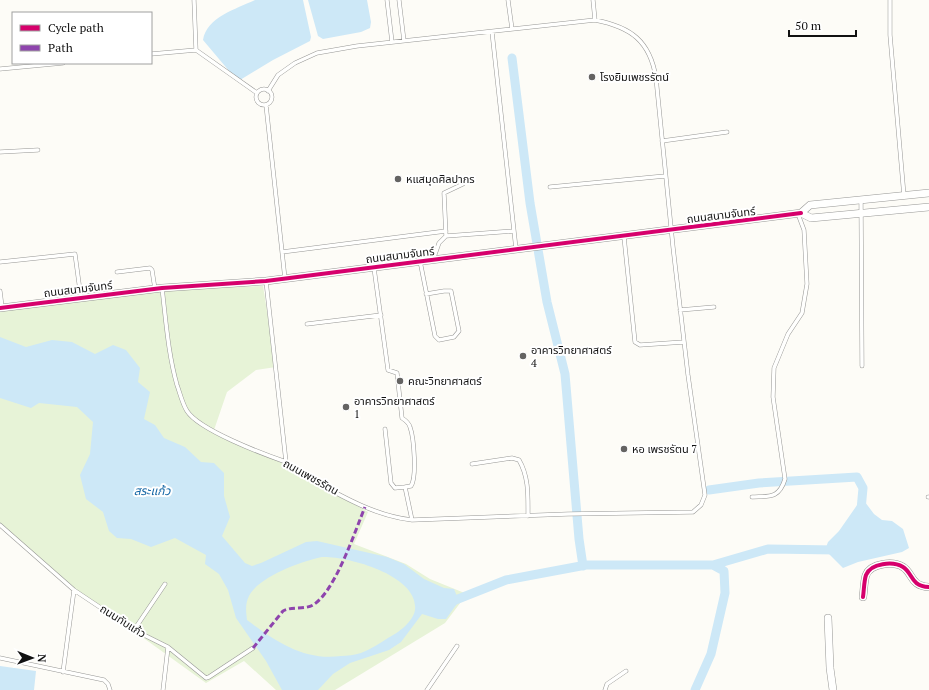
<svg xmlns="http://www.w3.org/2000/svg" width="929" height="690" font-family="'PT Serif','Noto Sans Thai',serif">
<rect width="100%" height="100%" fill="#fdfcf7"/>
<path fill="#e7f3d7" d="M 263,286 L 276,367 L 256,370 L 227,392 L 214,430 L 282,463 L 368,512 L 354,544 L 406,564 L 430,579 L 467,594 L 445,623 L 335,690 L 276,690 L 244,661 L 206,683 L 74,588 L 0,525 L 0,308 L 162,288 Z"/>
<path fill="#cde8f7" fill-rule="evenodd" d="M 255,0 L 303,0 L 311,37 L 310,41 L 273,60 L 240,80 L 235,78 L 203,40 C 207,17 236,9 255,0 Z
M 308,0 L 367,0 L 371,22 L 370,28 L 361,32 L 323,39 L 318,36 Z
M 0,337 L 26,347 L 52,340 L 72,342 L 95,354 L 113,345 L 126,350 L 140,368 L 138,382 L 150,392 L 144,419 L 155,425 L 164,438 L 185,447 L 201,462 L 214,463 L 224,473 L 224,496 L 230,517 L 222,536 L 245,563 L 252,566 L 261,563 L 306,542 L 317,541 L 387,557 L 404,564 L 424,579 L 444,588 L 454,589 L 459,601 L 446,619 L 438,619 L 422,614 L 401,642 L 389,650 L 350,663 L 333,674 L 318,690 L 282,690 L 266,661 L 236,618 L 228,590 L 219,574 L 205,564 L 206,555 L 175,538 L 151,547 L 131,539 L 117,538 L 109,531 L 103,512 L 86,499 L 80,475 L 90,454 L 93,422 L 77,407 L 39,403 L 31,408 L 0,398 ZM 322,557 C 347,556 419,575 415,610 C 413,622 398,633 388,638 C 380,643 371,649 361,653 C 355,655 347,656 341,656 C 304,661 275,641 247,620 C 246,611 245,604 249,596 C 258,577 302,561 322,557 Z
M 862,498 L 874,514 L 882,520 L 892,521 L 903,529 L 909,548 L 902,552 L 858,562 L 843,568 L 825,550 L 828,542 L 839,531 Z
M 0,666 L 36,671 L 34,690 L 0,690 Z"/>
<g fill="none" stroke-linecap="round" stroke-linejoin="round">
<path stroke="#cde8f7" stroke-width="9" d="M 512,58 L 530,203 L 547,302 L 565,374 L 579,539 L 583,566
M 709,490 L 759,483 L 857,477 L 863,488 L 861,510
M 713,565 L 768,549 L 837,550
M 446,601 L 453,601 L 506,580 L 586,565 L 713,565 L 724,571 L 725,593 L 711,654 L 695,690"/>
<g stroke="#979795" stroke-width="4.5">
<path id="lane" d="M 387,0 L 392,42
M 399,0 L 404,41
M 508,0 L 512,29
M 593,0 L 595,20
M 890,0 L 890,35 L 904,196
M 492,32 L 516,249
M 196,50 L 257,93
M 151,54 L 196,50 L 194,0
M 0,69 L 63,63
M256 97a8 8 0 1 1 16 0a8 8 0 1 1-16 0Z
M 266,105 L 285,279
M 662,141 L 727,132
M 0,152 L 38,150
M 463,184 L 444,193 L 446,236 L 514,231
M 550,187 L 665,176
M 861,200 L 862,366
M 624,237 L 635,342 L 640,345 L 684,342
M 282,252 L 446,231
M 433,260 L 439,243 L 446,236
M 420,261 L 435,336 L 439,340 L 454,337 L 459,331 L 451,291 L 444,291 L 426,294
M 0,262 L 75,254 L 81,298
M 374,268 L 388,370 L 397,373 L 402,418 C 405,420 409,423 410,427 C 414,438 417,477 411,486 L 405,487 L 412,520
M 117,272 L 150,268 L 152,270 L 155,289
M 266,281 L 286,462
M 162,288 C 166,321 168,353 177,385 C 180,393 182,403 187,411 C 199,430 263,454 286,462 L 288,467 C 327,487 367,515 412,520 L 568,514 L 693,512 L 701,505 L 705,495 L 688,375 L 673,247 L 656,78 C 650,41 631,27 595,20 L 357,46 L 317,53 L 295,63 L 278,75 L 268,91
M 0,291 L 2,307
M 680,310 L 714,307
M 307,324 L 381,315
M 385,429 L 391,483 L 395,488 L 405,487
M 472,464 L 512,458 L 519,460 C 529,477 528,496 528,516
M 752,497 C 769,496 779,499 785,479 L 773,397 L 774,368 L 788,334 L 802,313 L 807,284 L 804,230 L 798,214
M 928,497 L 929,497
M 0,525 L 74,590 L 134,630 L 168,647 L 206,678 L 209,677 L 253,648
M 134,630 L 165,584
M 0,658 L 104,680 L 108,684 L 110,690
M 63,672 L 74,590
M 163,690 L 168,647
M 427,690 L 457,646
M 605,690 L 607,684 L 626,671"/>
</g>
<g stroke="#979795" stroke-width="8">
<path id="street" d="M 929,193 L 810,205 L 801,213 L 811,218 L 929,207
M 0,308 L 162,288 L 266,281 L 801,213
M 863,597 C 864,590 864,581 866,575 C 871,563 893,561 903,567 C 913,573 910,586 929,587
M 828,618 L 830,668 L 833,690"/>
</g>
<use href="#lane" stroke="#fffffe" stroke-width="3.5"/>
<use href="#street" stroke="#fffffe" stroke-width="7"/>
<path stroke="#8e44ad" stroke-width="3" stroke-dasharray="6 3" stroke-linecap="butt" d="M 253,648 L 283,611 C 292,606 304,610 313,605 C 335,592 355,531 365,507"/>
<g stroke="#fff" stroke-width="6">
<path id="cycleway" d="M 0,308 L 162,288 L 266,281 L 801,213
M 863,597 C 864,590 864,581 866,575 C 871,563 893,561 903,567 C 913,573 910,586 929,587"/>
</g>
<use href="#cycleway" stroke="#d6006c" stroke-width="4"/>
</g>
<g fill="#646362" stroke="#fff" stroke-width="1.5">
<circle cx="592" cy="77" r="4"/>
<circle cx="398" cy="179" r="4"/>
<circle cx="523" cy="356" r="4"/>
<circle cx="400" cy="381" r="4"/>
<circle cx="346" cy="407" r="4"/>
<circle cx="624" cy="449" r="4"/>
</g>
<g text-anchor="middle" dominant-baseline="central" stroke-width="4" stroke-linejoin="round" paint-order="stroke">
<g font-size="11" fill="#111" stroke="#fff" text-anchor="start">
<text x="600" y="77">โรงยิมเพชรรัตน์</text>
<text x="406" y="179">หแสมุดศิลปากร</text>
<text x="531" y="350">อาคารวิทยาศาสตร์<tspan x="531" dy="13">4</tspan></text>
<text x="408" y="381">คณะวิทยาศาสตร์</text>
<text x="354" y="401">อาคารวิทยาศาสตร์<tspan x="354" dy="13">1</tspan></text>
<text x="632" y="449">หอ เพรชรัตน 7</text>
</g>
<g font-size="11" fill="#111" stroke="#fff">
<text transform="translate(721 215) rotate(-7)">ถนนสนามจันทร์</text>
<text transform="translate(400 255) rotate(-7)">ถนนสนามจันทร์</text>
<text transform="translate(78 289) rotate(-7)">ถนนสนามจันทร์</text>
<text transform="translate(311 477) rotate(29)">ถนนเพชรรัตน</text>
<text transform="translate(123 621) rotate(32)">ถนนทับแก้ว</text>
</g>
<g font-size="12" font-style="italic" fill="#1768a6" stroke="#fff">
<text x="152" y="490">สระแก้ว</text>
</g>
</g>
<rect x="12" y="12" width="140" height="52" fill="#ffffff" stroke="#a0a0a0"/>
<rect x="20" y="25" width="20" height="6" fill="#d6006c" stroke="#a0a0a0"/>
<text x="48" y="32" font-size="12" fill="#111111">Cycle path</text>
<rect x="20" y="45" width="20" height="6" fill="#8e44ad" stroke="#a0a0a0"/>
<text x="48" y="52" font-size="12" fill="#111111">Path</text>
<g transform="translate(32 658) rotate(91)" stroke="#ffffff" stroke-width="3" paint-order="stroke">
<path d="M0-3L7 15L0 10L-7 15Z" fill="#111111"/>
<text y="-6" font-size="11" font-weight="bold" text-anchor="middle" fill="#111111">N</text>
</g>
<path d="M789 30v6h67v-6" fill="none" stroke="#111111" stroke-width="2"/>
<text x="795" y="30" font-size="12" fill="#111111" stroke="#ffffff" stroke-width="3" paint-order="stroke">50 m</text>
</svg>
